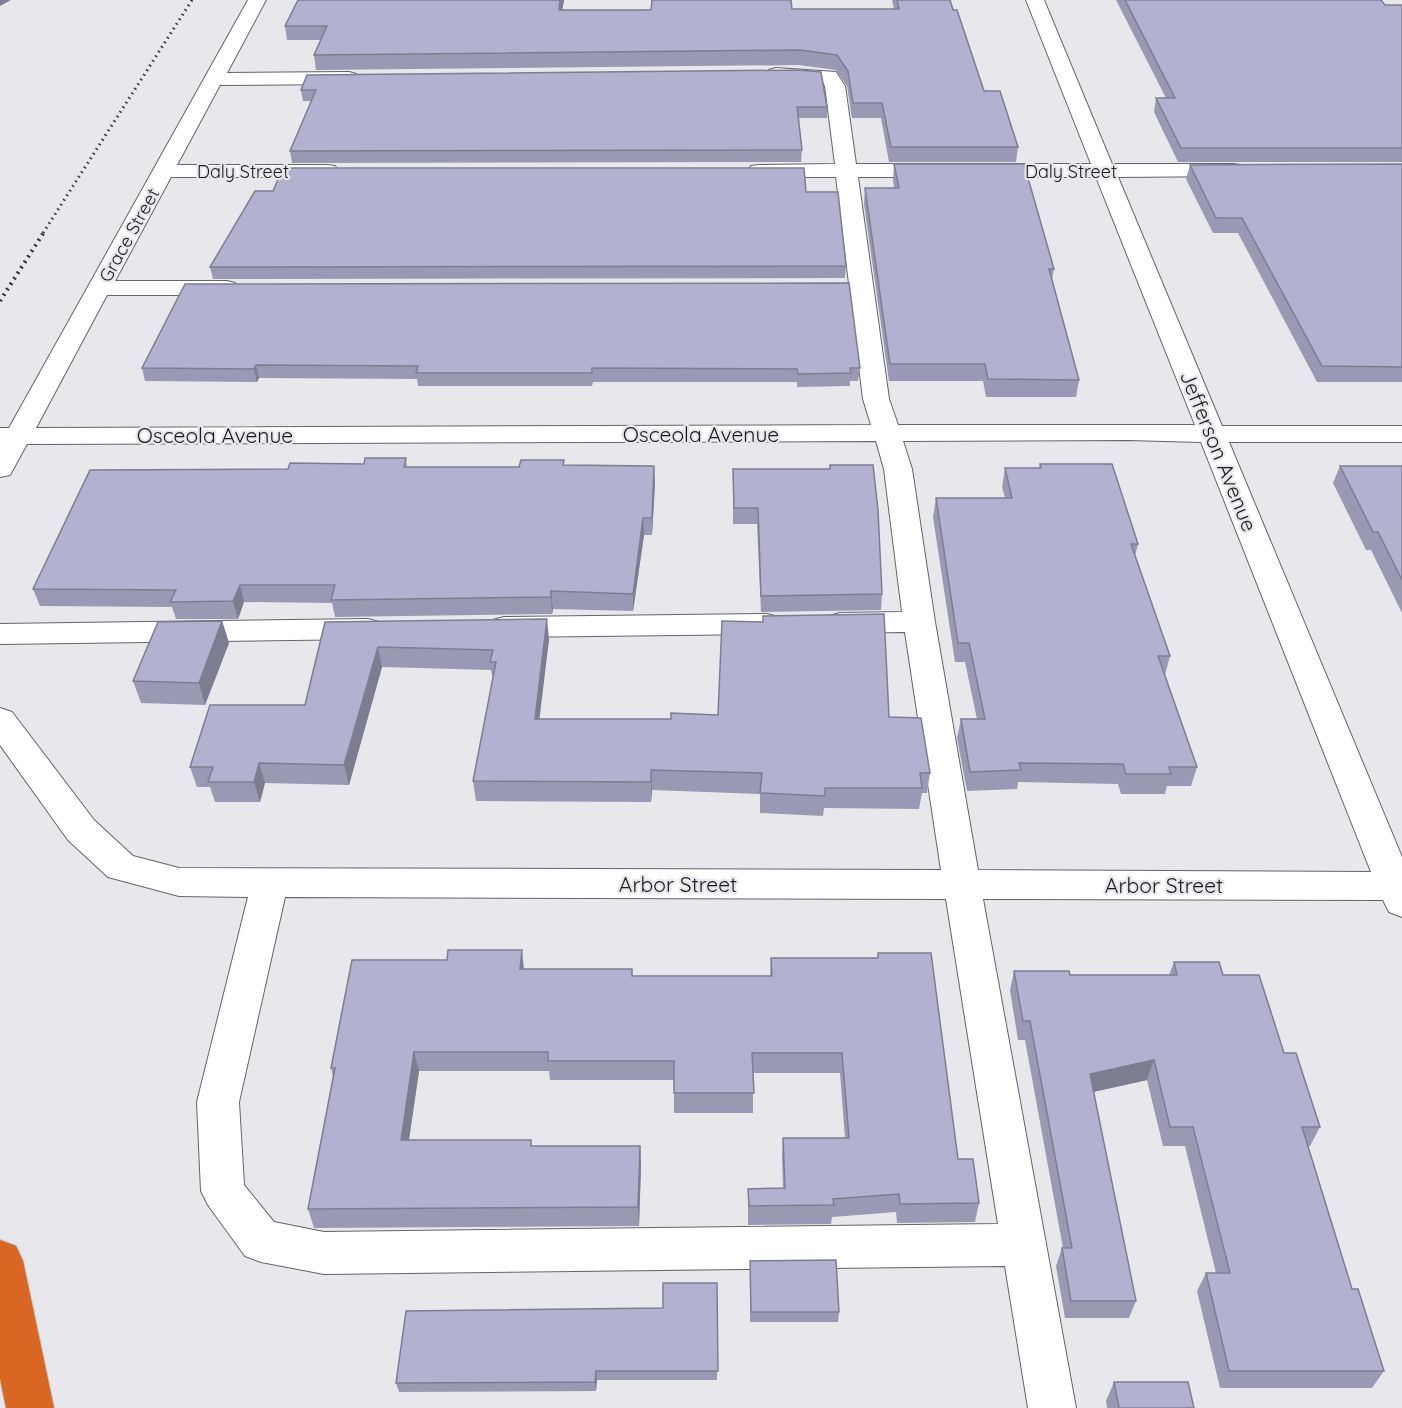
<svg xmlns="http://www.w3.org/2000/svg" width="1402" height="1408" font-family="Quicksand,sans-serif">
<rect width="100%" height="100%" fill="#e7e7ec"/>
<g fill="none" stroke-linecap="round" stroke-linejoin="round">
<g stroke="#646569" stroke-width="2">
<path id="minor" d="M 248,0 L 266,0 L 227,73 L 349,72 L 356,74 L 359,78 L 356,82 L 349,84 L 220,85 L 177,165 L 327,165 L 335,166 L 338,171 L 335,176 L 327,177 L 171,177 L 115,281 L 227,281 L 235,283 L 239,288 L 235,293 L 227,295 L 107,295 L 36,428 L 871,425 L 863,399 L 836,177 L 759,177 L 751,176 L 748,171 L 751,166 L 759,165 L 835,164 L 825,86 L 823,82 L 776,80 L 769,78 L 766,74 L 769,70 L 776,68 L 836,72 L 845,86 L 856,164 L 1091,164 L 1026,0 L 1044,0 L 1112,164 L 1233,164 L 1241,165 L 1244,170 L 1241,175 L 1233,176 L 1118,177 L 1222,426 L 1402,426 L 1402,442 L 1229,442 L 1402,857 L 1402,917 L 1389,912 L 1383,900 L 983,899 L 1076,1408 L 1028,1408 L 1005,1266 L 324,1274 L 261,1262 L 245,1256 L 208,1205 L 201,1191 L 197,1102 L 248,897 L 179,896 L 108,877 L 68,840 L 0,745 L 0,708 L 12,712 L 94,820 L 133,856 L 179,868 L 941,870 L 905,632 L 840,633 L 829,630 L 824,623 L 829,616 L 840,613 L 902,612 L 884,469 L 876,441 L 27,444 L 10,475 L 0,477 L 0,428 L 9,428 ZM 858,177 L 1096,177 L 1195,425 L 898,425 L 889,399 ZM 1128,440 L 1201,442 L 1371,872 L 978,870 L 935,622 L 912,469 L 903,441 ZM 285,897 L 946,899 L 998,1224 L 324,1232 L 274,1222 L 244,1185 L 239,1102 Z
M 767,614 L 778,617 L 783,624 L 778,631 L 767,634 L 504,637 L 493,634 L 488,627 L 493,620 L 504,617 Z
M 368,619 L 379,622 L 384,629 L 379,636 L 368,639 L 0,644 L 0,624 Z"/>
</g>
<g stroke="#c3c3c4" stroke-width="2">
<path id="highway" d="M 0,1240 L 16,1246 L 23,1261 L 54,1408 L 6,1408 L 0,1378 Z"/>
</g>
<use href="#minor" fill="#fff" fill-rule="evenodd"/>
<use href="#highway" fill="#d96623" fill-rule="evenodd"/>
<path stroke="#363638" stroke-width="3" stroke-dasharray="1.5 4" stroke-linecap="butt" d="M 43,233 L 192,0"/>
<path stroke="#363638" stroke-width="4" stroke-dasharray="2 4.5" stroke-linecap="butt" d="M 0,301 L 44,232"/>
</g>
<path fill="#9999b3" d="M 298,0 L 564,0 L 562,10 L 894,9 L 892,0 L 950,0 L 984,91 L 1018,147 L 1016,162 L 889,162 L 881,118 L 852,118 L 847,86 L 836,70 L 799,65 L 316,70 L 314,55 L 321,40 L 287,40 L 285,26 Z
M 1116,0 L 1381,0 L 1385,5 L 1402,5 L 1402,162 L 1178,162 L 1154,112 L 1156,98 L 1166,98 Z
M 307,75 L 827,107 L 827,118 L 799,118 L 802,150 L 801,162 L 292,163 L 290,151 L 312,101 L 303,101 L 301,90 Z
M 894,164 L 1054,269 L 1052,279 L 1079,380 L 1076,397 L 986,397 L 983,381 L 889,381 L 864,204 L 865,188 L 894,188 L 893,179 Z
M 1402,164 L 1402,382 L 1317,382 L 1238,233 L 1213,233 L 1186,179 L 1190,165 Z
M 846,266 L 845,278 L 213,279 L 210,267 Z
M 185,284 L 860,368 L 858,381 L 850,381 L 850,386 L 797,387 L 797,382 L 593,382 L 592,386 L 418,386 L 417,379 L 259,378 L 257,382 L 145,381 L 142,368 Z
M 406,458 L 407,467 L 519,467 L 564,460 L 564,465 L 655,483 L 652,535 L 644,535 L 633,611 L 553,609 L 552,614 L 335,617 L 332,603 L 244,602 L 238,619 L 176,619 L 172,607 L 40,606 L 33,589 L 288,469 L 364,464 Z
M 1040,464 L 1138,544 L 1135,556 L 1170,656 L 1165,675 L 1197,767 L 1191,786 L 1167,786 L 1165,794 L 1121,794 L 1118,784 L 1018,782 L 1017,789 L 967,791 L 957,738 L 961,719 L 977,719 L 965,662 L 955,662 L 933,517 L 936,498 L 1005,498 L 1002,487 L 1005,468 L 1039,468 Z
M 830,465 L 882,594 L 881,610 L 761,612 L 757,524 L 733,524 L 733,469 L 829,469 Z
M 1340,466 L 1402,466 L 1402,613 L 1371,550 L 1366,550 L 1333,483 Z
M 222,621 L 229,643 L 205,705 L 141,703 L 133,681 Z
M 325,622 L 549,639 L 539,719 L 671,719 L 718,715 L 889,717 L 930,773 L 927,793 L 922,793 L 919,809 L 824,808 L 823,816 L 760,813 L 760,794 L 652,790 L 651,802 L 476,801 L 473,781 L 493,680 L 491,670 L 382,667 L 349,785 L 265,783 L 260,802 L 215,802 L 210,787 L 197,787 L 190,767 L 305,705 Z
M 878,953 L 958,1159 L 979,1203 L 975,1222 L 897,1223 L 896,1212 L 832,1217 L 831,1224 L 748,1225 L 748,1189 L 783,1188 L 782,1157 L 783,1138 L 845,1138 L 840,1073 L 753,1073 L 753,1113 L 674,1113 L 674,1080 L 550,1080 L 549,1071 L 419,1071 L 409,1140 L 532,1146 L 640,1146 L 641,1165 L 639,1226 L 314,1228 L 308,1209 L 333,1077 L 331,1068 L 524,969 L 632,976 L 770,976 L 771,958 L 877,958 Z
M 1174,962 L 1223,975 L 1284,1053 L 1320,1127 L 1310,1146 L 1308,1146 L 1352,1289 L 1384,1371 L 1372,1388 L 1220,1388 L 1197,1291 L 1206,1273 L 1216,1273 L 1185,1146 L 1163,1146 L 1147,1080 L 1093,1092 L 1136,1301 L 1129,1318 L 1065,1318 L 1056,1266 L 1062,1248 L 1063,1248 L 1025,1040 L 1018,1040 L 1010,990 L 1014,971 L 1070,975 L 1169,975 Z
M 750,1261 L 839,1312 L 838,1322 L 750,1322 Z
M 717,1283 L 717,1380 L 597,1380 L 596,1391 L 399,1392 L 396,1383 L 663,1308 Z
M 1114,1382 L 1194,1408 L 1107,1408 L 1106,1401 Z"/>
<path fill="#7d7d92" d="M 0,0 L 11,0 L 0,6 Z
M 560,0 L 564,0 L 560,24 L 559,10 Z
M 256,365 L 259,378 L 257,382 L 254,369 Z
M 654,466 L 655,483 L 652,535 L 652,518 Z
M 643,518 L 644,535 L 633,611 L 633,594 Z
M 240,585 L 244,602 L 238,619 L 233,601 Z
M 551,591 L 553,609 L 552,614 L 551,597 Z
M 547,619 L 549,639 L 537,739 L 535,719 Z
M 222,621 L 229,643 L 205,705 L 199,683 Z
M 378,647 L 382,667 L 349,785 L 344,765 Z
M 259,763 L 265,783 L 260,802 L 254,782 Z
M 651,770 L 652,790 L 651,802 Z
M 522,950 L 524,970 L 520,969 Z
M 414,1052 L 419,1071 L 406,1159 L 401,1140 Z
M 1154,1060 L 1147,1080 L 1084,1094 L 1090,1074 Z
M 640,1146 L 641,1165 L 639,1226 L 638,1207 Z
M 596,1371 L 597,1380 L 596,1391 L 595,1382 Z"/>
<path fill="#b2b2d0" stroke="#7d7d92" stroke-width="1.5" d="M 298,0 L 560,0 L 559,10 L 651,10 L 652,0 L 791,0 L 792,9 L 899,9 L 897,0 L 950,0 L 953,10 L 957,10 L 984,91 L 1000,91 L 1018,147 L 891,147 L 882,103 L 853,103 L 848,71 L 837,55 L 800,50 L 314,55 L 327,26 L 285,26 Z
M 1125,0 L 1381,0 L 1385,5 L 1402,5 L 1402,148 L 1181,148 L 1156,98 L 1175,98 Z
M 799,70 L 821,72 L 827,107 L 797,107 L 802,150 L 290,151 L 316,90 L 301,90 L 307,75 Z
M 894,164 L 1024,164 L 1054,269 L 1049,269 L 1079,380 L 988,379 L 985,364 L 890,364 L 865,188 L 899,188 Z
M 1402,164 L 1402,367 L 1322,366 L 1242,218 L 1216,218 L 1190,165 Z
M 283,168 L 804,168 L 806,192 L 838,192 L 846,266 L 210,267 L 255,191 L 273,191 Z
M 849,283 L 860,368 L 850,368 L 851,373 L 798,374 L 797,369 L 592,368 L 592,373 L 416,373 L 418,366 L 256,365 L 254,369 L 142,368 L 185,284 Z
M 365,458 L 406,458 L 404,467 L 519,467 L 521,460 L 564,460 L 563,465 L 654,466 L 652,518 L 643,518 L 633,594 L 551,591 L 551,597 L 331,600 L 335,585 L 240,585 L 233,601 L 170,602 L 176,590 L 33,589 L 90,470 L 288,469 L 290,463 L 364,464 Z
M 1040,464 L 1112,464 L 1138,544 L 1131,544 L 1170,656 L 1158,656 L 1197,767 L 1169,767 L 1171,774 L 1126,774 L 1123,764 L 1019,763 L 1021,770 L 970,772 L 961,719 L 985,719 L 969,643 L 958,643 L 936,498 L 1012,498 L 1005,468 L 1041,468 Z
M 830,465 L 873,465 L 878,510 L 882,594 L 761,596 L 758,508 L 734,508 L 733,469 L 830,469 Z
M 1340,466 L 1402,466 L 1402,580 L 1378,532 L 1373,532 Z
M 884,614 L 889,717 L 921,718 L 930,773 L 920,773 L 922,788 L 825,788 L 825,796 L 760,793 L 762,773 L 651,770 L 651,782 L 473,781 L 496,662 L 490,662 L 493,650 L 378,647 L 344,765 L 259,763 L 254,782 L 208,782 L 213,767 L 190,767 L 210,705 L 305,705 L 325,622 L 547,619 L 535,719 L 671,719 L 671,713 L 718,715 L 722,621 L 763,622 L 763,616 Z
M 222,621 L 199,683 L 133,681 L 158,622 Z
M 448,950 L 522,950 L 520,969 L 632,969 L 632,976 L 772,976 L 771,958 L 878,958 L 878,953 L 931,953 L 958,1159 L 973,1159 L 979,1203 L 900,1204 L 899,1194 L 833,1199 L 834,1205 L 749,1206 L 748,1189 L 785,1188 L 783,1138 L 849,1138 L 842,1053 L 752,1053 L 754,1093 L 674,1093 L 674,1061 L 548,1061 L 548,1052 L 414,1052 L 401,1140 L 531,1140 L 531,1146 L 640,1146 L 638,1207 L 308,1209 L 335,1068 L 331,1068 L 352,960 L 447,960 Z
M 1174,962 L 1219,962 L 1223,975 L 1259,975 L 1284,1053 L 1296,1053 L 1320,1127 L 1302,1127 L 1352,1289 L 1358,1289 L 1384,1371 L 1229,1371 L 1206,1273 L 1230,1273 L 1193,1127 L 1170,1127 L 1154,1060 L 1090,1074 L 1136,1301 L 1071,1301 L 1062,1248 L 1072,1248 L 1030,1021 L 1023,1021 L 1014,971 L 1069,971 L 1070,975 L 1177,975 Z
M 836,1260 L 839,1312 L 751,1312 L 750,1261 Z
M 663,1283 L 717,1283 L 718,1371 L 596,1371 L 595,1382 L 396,1383 L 406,1311 L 663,1308 Z
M 1114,1382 L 1188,1382 L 1194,1408 L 1119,1408 Z"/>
<g text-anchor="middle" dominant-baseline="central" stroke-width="4.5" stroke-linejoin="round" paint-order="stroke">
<g font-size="18" fill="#1a1a1c" stroke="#e7e7ec">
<text x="243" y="171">Daly Street</text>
<text x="1071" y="171">Daly Street</text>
<text transform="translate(129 235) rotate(-61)">Grace Street</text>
</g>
<g font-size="21" fill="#1a1a1c" stroke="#e7e7ec">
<text x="701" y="434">Osceola Avenue</text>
<text x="215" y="435">Osceola Avenue</text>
<text transform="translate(1219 451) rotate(68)">Jefferson Avenue</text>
<text x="678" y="884">Arbor Street</text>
<text x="1164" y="885">Arbor Street</text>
</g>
</g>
</svg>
